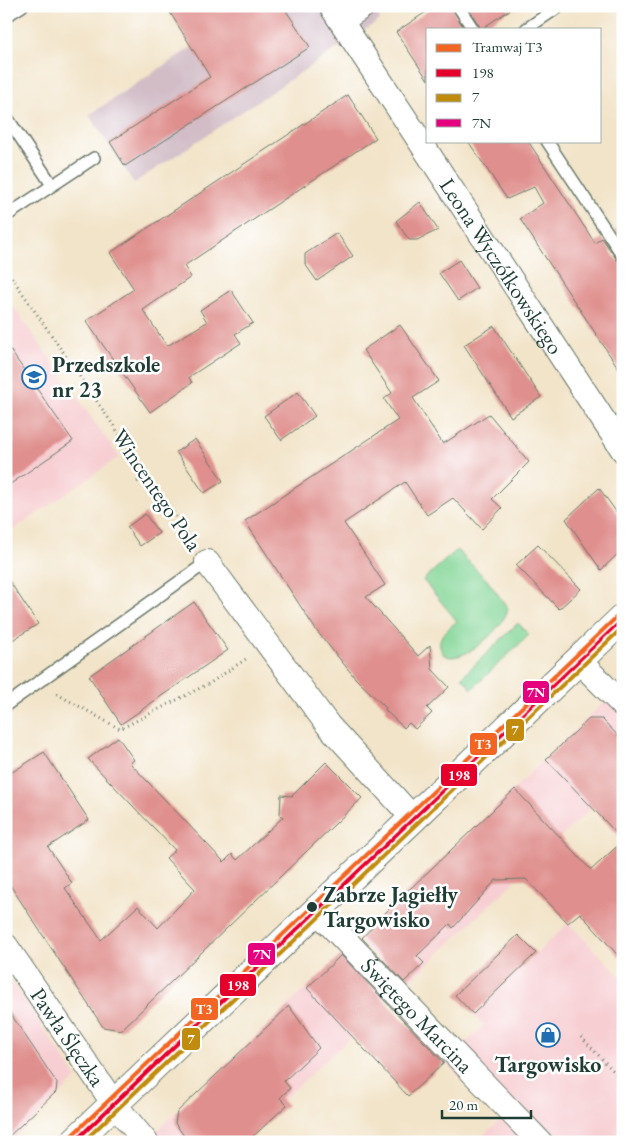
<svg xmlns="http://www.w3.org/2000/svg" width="629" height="1148" font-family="'EB Garamond',serif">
<rect width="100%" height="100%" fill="#fff"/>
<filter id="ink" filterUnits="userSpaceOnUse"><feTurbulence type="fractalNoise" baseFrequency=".02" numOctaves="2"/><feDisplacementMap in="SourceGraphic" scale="10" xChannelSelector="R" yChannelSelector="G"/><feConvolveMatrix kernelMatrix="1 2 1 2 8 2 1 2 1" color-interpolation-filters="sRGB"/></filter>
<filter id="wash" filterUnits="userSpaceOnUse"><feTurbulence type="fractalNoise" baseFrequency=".0096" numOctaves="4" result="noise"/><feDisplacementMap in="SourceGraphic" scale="20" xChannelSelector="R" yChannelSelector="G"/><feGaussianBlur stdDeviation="1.12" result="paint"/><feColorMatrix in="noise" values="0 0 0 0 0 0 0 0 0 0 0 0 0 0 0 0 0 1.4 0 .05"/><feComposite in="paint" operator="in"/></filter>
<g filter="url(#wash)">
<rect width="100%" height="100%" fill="#f2e4c9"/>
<path fill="#f7cfd3" d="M 6,296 L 119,457 L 6,535 Z
M 623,684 L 623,777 L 405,986 L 358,939 Z
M 568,923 L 623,979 L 623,1142 L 475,1142 L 501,1120 L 445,1062 L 484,1026 L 473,1014 Z
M 343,953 L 389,1001 L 238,1142 L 145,1142 Z
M 7,974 L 77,1078 L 10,1142 L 6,1142 Z"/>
<path fill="#d2bdc7" d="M 170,6 L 371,6 L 380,20 L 134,183 L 89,115 L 195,45 Z"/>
<path fill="#84d697" stroke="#528a66" d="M 457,550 L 487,580 L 508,608 C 505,627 463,666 444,655 C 433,639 445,632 457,621 L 423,580 Z
M 518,623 L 529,635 L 472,689 L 462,677 Z"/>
<g id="blocks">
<path fill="#df8f8d" d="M 166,6 L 283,6 L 310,47 L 125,166 L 110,142 L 210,77 Z
M 435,6 L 451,6 L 464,29 L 428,29 L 428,80 L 396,32 Z
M 467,6 L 516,6 L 481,29 Z
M 348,95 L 376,138 L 184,266 L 191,277 L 143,310 L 167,346 L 207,322 L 200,310 L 231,290 L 253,323 L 235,334 L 241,343 L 189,377 L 192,383 L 150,412 L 86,321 L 134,289 L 110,253 Z
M 468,141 L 528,141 L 595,243 L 602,238 L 617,260 L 623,263 L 623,375 L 520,219 L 543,203 L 534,187 L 507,199 Z
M 420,202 L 438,230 L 417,240 L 409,240 L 396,221 Z
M 623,225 L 623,242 L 615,230 Z
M 337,233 L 353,256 L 317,281 L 305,264 L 305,254 Z
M 459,260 L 477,288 L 458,301 L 439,273 Z
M 400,325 L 439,381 L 413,398 L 443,444 L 489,414 L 529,462 L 492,499 L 502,508 L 482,529 L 453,498 L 427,515 L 405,482 L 344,523 L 385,585 L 366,597 L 418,656 L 430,645 L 432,669 L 449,687 L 427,708 L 432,713 L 415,729 L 409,723 L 404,728 L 385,710 L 386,708 L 356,679 L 316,630 L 245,521 L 398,420 L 384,399 L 392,393 L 363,350 Z
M 494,326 L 541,397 L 511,417 L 464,345 Z
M 6,344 L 73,441 L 6,487 Z
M 298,392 L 315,416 L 281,440 L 264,416 Z
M 195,439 L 223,481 L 204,493 L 176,452 Z
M 599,488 L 623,521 L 623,549 L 601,570 L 566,519 Z
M 145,514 L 159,533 L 140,546 L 127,527 Z
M 538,545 L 581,589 L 559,609 L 516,565 Z
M 6,576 L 38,624 L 6,644 Z
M 194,602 L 228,650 L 121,724 L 89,676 Z
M 589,719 L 602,719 L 623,741 L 623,840 L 546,759 Z
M 118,737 L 134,760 L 130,763 L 224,862 L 232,854 L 237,860 L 283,817 L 280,815 L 281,795 L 292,796 L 326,762 L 362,798 L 121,1030 L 103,1027 L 6,879 L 6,776 L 44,752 L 89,820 L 48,847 L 72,883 L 65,888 L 101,940 L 138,906 L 158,928 L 195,889 L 166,858 L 175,850 L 88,759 Z
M 515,789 L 591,870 L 623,841 L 623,961 L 580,913 L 568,923 L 526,879 L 496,880 L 453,928 L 450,924 L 417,956 L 424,963 L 404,982 L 362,938 L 389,909 Z
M 518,935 L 536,953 L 473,1014 L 455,995 Z
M 341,955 L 444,1063 L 408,1096 L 307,988 Z
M 289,1006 L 319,1048 L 284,1081 L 290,1088 L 280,1098 L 287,1105 L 247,1142 L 188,1142 L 175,1123 L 177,1112 Z
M 6,1007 L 57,1083 L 56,1092 L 6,1139 Z"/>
</g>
</g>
<g filter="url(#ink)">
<use href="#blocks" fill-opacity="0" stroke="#697768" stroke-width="1"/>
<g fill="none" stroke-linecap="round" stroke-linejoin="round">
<g stroke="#697768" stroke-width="14">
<path id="lane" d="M 458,6 L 473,29
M 6,16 L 22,6
M 526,29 L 560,6
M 6,116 L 52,185
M 547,141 L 623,256
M 6,216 L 94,158
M 6,705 L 207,562"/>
</g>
<g stroke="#697768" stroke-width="26">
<g id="street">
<path id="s1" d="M 331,6 L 623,450"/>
<path d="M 341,21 L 363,6"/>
<path d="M 207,562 L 328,725 L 413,818"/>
<path d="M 579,661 L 623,705"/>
<path id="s2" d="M 316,910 L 540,1142"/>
<path id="s3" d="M 6,946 L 114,1104 L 146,1142"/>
</g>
</g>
<g stroke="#697768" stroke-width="30">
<path id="secondary" d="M 74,1142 L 623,618"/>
</g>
<path stroke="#697768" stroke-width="3" stroke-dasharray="1 4" stroke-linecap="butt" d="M 6,269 L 192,540
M 137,482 L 147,475
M 57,694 L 120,729 L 210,683 L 246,659
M 581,1037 L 623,1081"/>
<use href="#lane" stroke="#fff" stroke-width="11"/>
<use href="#street" stroke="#fff" stroke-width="24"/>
<use href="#secondary" stroke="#fff" stroke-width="28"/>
<g stroke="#fff" stroke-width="8">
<path id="bus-1" d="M 74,1142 L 623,618"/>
</g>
<g stroke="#fff" stroke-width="8">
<path id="bus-2" d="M 83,1142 L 623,627"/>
</g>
<g stroke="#fff" stroke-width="8">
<path id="bus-3" d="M 70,1137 L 619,613"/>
</g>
<use href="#bus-1" stroke="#e4002b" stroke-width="4"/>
<use href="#bus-2" stroke="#c18c0d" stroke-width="4"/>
<use href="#bus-3" stroke="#e5007d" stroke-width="4"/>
<g stroke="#fff" stroke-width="8">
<path id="tram-1" d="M 65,1142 L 623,611"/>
</g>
<use href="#tram-1" stroke="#f26522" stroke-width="4"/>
</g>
</g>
<defs>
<g id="school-ring" transform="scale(1.25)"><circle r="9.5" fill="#fff" stroke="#1f6fb2" stroke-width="1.5"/><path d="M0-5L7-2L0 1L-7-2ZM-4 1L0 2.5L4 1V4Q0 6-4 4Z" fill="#1f6fb2"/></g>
<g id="shop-ring" transform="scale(1.25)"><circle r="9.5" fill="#fff" stroke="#1f6fb2" stroke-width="1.5"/><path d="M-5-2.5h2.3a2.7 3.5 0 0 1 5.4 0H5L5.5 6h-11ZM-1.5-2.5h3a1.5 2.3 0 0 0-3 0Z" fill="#1f6fb2"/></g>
</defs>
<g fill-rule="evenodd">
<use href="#school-ring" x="34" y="377"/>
<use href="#shop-ring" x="548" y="1035"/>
</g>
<circle fill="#1f3d34" stroke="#fff" stroke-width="2" cx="312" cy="907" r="6"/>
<g text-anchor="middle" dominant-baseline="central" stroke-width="5" stroke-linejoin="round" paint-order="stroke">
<g font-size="22" fill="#1f3d34" stroke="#fff">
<text stroke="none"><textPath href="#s1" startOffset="311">Leona Wyczółkowskiego</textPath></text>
<text transform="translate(157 490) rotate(56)">Wincentego Pola</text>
<text stroke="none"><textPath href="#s2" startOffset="146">Świętego Marcina</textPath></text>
<text stroke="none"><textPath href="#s3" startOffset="110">Pawła Ślęczka</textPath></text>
</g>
<g font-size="22" font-weight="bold" fill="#1f3d34" stroke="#fff" text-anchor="start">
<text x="52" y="364">Przedszkole<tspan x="52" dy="25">nr 23</tspan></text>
<text x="548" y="1064" text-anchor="middle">Targowisko</text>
</g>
<g font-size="22" font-weight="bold" fill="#1f3d34" stroke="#fff" text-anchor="start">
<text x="323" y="894">Zabrze Jagiełły<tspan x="323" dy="25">Targowisko</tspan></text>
</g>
</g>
<g stroke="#fff" stroke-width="2">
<rect x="522" y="680" width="28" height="24" rx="5" fill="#e5007d"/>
<rect x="505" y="718" width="20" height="24" rx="5" fill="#c18c0d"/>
<rect x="469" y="732" width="29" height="24" rx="5" fill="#f26522"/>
<rect x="440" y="763" width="38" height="24" rx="5" fill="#e4002b"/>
<rect x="247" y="942" width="29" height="24" rx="5" fill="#e5007d"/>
<rect x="219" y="973" width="38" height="24" rx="5" fill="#e4002b"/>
<rect x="190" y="997" width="29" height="24" rx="5" fill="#f26522"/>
<rect x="181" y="1027" width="20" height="24" rx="5" fill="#c18c0d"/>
</g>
<g font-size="14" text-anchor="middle" font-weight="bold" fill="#fff">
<text x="536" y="697">7N</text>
<text x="515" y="735">7</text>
<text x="483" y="749">T3</text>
<text x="459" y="780">198</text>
<text x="262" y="959">7N</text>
<text x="238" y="990">198</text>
<text x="204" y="1014">T3</text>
<text x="191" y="1044">7</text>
</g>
<rect width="629" height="1148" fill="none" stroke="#fff" stroke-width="25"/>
<rect x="426" y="28" width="175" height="115" fill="#ffffff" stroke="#a5b1ae"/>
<rect x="436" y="44" width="25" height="8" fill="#f26522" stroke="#a5b1ae"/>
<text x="472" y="52" font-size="15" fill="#1f3d34">Tramwaj T3</text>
<rect x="436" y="69" width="25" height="8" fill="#e4002b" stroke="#a5b1ae"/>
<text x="472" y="78" font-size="15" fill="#1f3d34">198</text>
<rect x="436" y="94" width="25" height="8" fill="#c18c0d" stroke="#a5b1ae"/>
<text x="472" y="102" font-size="15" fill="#1f3d34">7</text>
<rect x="436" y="119" width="25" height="8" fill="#e5007d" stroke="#a5b1ae"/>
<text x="472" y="128" font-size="15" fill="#1f3d34">7N</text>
<path d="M442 1110v8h89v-8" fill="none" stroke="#1f3d34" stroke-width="2.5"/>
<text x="449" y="1110" font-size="15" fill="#1f3d34" stroke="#ffffff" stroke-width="4" paint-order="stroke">20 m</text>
</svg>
